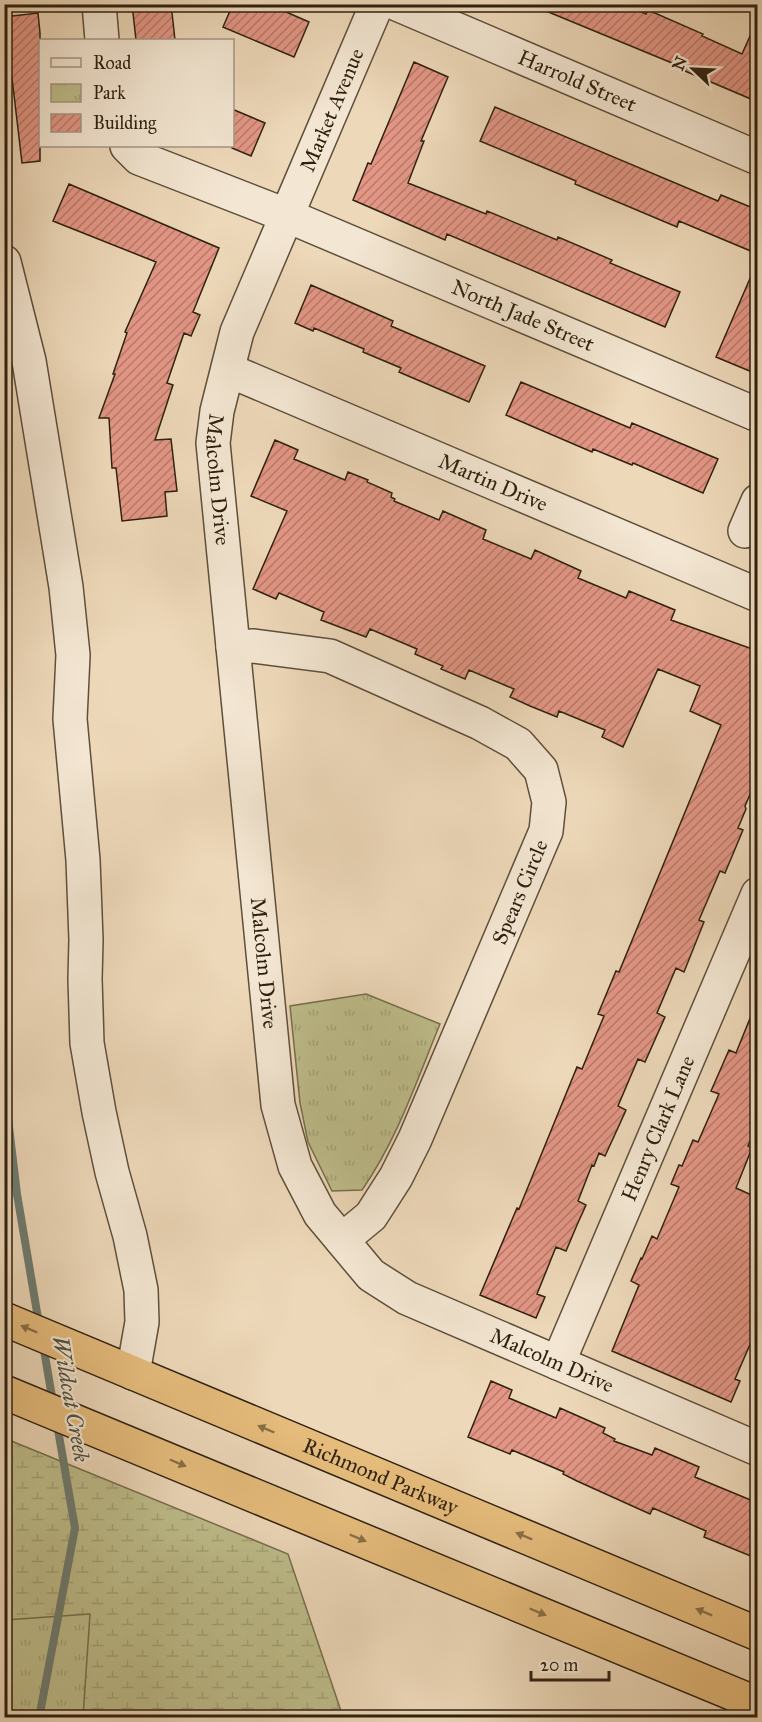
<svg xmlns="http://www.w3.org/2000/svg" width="762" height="1722" font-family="'IM FELL Great Primer',serif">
<defs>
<pattern id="wetland-marsh" width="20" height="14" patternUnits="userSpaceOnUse" patternTransform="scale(1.5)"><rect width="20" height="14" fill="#bebd8b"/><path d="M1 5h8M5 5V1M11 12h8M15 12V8" fill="none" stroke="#a4a277"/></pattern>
<pattern id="park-tufts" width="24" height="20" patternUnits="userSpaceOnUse" patternTransform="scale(1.5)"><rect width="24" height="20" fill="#bebd8b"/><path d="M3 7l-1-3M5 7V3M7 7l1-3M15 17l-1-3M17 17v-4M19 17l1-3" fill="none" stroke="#a4a277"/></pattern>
<pattern id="building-hatch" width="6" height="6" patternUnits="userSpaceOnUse" patternTransform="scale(1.5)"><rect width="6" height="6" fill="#e39685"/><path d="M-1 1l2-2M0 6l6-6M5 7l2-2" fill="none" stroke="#b87a6b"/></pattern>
</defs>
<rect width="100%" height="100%" fill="#edd8b9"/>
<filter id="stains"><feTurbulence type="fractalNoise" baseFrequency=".00333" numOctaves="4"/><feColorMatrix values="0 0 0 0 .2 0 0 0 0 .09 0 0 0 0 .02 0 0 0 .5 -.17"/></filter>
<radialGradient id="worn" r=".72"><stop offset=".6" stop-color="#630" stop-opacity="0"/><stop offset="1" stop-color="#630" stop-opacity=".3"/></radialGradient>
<path fill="url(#wetland-marsh)" stroke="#766f4e" stroke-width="1.5" d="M 4,1438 L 288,1554 L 343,1717 L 5,1717 Z"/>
<path fill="url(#park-tufts)" stroke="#766f4e" stroke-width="1.5" d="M 366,994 L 440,1024 C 417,1080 397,1140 362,1190 L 332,1191 L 308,1142 L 300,1103 L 290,1006 Z
M 90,1614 L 83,1717 L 5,1717 L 5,1620 Z"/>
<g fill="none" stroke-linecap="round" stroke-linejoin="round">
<path stroke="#6e7c71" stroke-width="8" d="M 4,1085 L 17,1194 L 39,1324
M 43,1344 L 53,1403
M 39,1718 L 75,1528 L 57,1424"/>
</g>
<path fill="url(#building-hatch)" stroke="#2e2110" stroke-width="1.5" d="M 132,4 L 171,4 L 175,40 L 136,40 Z
M 233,4 L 268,4 L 309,22 L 294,57 L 223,27 Z
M 529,4 L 624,4 L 646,14 L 648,10 L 703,34 L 702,36 L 742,54 L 758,18 L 758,102 L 671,65 L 672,63 Z
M 38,13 L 40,33 L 40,161 L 22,163 L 12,78 L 10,78 L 4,36 L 4,17 Z
M 414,62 L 448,77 L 421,141 L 424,141 L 408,183 L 486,214 L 487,211 L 557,240 L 558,237 L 612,260 L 610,263 L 680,292 L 665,327 L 447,234 L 445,240 L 353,200 L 368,163 L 371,164 Z
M 495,107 L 718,201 L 721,195 L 758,210 L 758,254 L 679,221 L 677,227 L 575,184 L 576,181 L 480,141 Z
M 232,109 L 265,123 L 251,156 L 232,148 Z
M 69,184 L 219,248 L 193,312 L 200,315 L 191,336 L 184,333 L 167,383 L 173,385 L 155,440 L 171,439 L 177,491 L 165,492 L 167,516 L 122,521 L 116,468 L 112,468 L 109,418 L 99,418 L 115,374 L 113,374 L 127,333 L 125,332 L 156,262 L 53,221 Z
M 758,260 L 758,360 L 752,372 L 716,357 Z
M 311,285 L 393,321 L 391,326 L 485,366 L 469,402 L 399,372 L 401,368 L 363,352 L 364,349 L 314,328 L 313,331 L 295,323 Z
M 521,382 L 630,428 L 632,423 L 718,459 L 703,493 L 633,463 L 632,465 L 593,449 L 592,452 L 506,415 Z
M 275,440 L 298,450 L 294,459 L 345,480 L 348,472 L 368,480 L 367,482 L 392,493 L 391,497 L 395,499 L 394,501 L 439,520 L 443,511 L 486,530 L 483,539 L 531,559 L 535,550 L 581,571 L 578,578 L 626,598 L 629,591 L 675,610 L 671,620 L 758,651 L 758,776 L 745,806 L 746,809 L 738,828 L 743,830 L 725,873 L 720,871 L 699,920 L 704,922 L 684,972 L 676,968 L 657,1013 L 665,1017 L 645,1062 L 638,1059 L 618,1106 L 626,1110 L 617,1130 L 605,1156 L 599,1153 L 594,1166 L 592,1165 L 578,1201 L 586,1205 L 577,1225 L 566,1251 L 556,1247 L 537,1294 L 545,1297 L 536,1318 L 480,1295 L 517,1208 L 519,1209 L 577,1067 L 582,1069 L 604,1016 L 598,1014 L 616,971 L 619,972 L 721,725 L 690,711 L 700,686 L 658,669 L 623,747 L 602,737 L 605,730 L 559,711 L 557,717 L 530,706 L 510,697 L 514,689 L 469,670 L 465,679 L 441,669 L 443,666 L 415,654 L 417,649 L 370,629 L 366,637 L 321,620 L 324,612 L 279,593 L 276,599 L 253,589 L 287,511 L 251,496 Z
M 757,1001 L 758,1124 L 748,1146 L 752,1148 L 736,1188 L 758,1198 L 758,1326 L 735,1379 L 740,1381 L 731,1402 L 612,1351 L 639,1285 L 631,1281 L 641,1258 L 642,1259 L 652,1236 L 657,1239 L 679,1187 L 671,1184 L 679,1165 L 682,1166 L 693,1140 L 698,1142 L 719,1094 L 711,1091 L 729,1050 L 736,1053 Z
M 491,1381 L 512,1390 L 509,1398 L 556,1418 L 560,1408 L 605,1428 L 603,1433 L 615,1439 L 614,1441 L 652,1455 L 655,1448 L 699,1467 L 695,1477 L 758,1503 L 758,1559 L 704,1537 L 706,1531 L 653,1508 L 650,1514 L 577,1481 L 563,1474 L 564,1472 L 512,1450 L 510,1454 L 468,1437 Z"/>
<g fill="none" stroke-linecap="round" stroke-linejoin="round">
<g stroke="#5e4f3a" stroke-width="36">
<g id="minor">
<path d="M 99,4 L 102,40"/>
<path id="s1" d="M 377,4 L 237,332 L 217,411 L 213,443 L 278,1105 L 295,1166 L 320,1214 L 371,1275 L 407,1298 L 758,1449"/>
<path id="s2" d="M 397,4 L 758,158"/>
<path id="s3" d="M 127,146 L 139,158 L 288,216 L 758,415"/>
<path d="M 4,262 L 29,361 L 66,587 L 73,655 L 70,719 L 83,860 L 86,940 L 85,979 L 87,1043 L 99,1112 L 112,1172 L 130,1236 L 141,1290 L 142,1322 L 133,1373"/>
<path id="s4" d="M 228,370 L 758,595"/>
<path d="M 745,531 L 758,501"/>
<path d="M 233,647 L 254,646 L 330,656 L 480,723 L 518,744 L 541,770 L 549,802 L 546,831 L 415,1139 L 396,1177 L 371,1216 L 342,1240"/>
<path id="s5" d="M 558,1363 L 758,894"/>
</g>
</g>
<g stroke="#2e2110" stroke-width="36">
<g id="highway">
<path id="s6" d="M 4,1319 L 758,1634"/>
<path d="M 4,1392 L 758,1704"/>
</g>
</g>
<use href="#minor" stroke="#f3e6d2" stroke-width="33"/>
<use href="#highway" stroke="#e6bc7c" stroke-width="33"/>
</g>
<defs><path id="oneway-solid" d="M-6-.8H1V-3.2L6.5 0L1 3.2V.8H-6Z" transform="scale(1.5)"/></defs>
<g fill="#8a6e46">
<use href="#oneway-solid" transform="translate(29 1329) rotate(-157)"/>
<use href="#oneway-solid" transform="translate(266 1429) rotate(-157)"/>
<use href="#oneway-solid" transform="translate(178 1463) rotate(23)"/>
<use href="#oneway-solid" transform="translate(524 1536) rotate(-157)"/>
<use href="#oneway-solid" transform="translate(358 1538) rotate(23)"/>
<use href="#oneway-solid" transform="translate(538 1612) rotate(23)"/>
<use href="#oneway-solid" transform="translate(704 1612) rotate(-157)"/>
</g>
<g text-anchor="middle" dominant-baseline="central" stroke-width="4.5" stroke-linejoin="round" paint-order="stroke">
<g font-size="21" fill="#2e2110" stroke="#f3e6d2">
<text stroke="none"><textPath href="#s2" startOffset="196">Harrold Street</textPath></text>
<text transform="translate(332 110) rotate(-67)">Market Avenue</text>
<text stroke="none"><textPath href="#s3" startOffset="432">North Jade Street</textPath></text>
<text stroke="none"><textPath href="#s1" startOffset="507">Malcolm Drive</textPath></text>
<text stroke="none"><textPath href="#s4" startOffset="288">Martin Drive</textPath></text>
<text transform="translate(520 892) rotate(-67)">Spears Circle</text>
<text stroke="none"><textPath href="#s1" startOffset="993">Malcolm Drive</textPath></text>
<text stroke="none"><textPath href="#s5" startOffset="255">Henry Clark Lane</textPath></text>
<text stroke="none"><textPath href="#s1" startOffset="1533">Malcolm Drive</textPath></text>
<text stroke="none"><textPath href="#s6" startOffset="408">Richmond Parkway</textPath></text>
</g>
<g font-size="22" font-style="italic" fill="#4e4f41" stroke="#f3e6d2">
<text transform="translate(71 1399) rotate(80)">Wildcat Creek</text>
</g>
</g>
<rect width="762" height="1722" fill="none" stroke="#edd8b9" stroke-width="24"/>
<rect x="6" y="6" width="750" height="1710" fill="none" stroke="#2e2110" stroke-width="3"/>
<rect x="12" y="12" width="738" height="1698" fill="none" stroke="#2e2110" stroke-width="1.5"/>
<rect x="39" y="39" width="195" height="108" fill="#f3e6d2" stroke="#a49784" stroke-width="1.5"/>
<rect x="51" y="58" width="30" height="9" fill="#f3e6d2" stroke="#a49784" stroke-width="1.5"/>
<text x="93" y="69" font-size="18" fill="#2e2110">Road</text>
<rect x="51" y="84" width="30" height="18" fill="url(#park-tufts)" stroke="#a49784" stroke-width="1.5"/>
<text x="93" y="99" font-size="18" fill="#2e2110">Park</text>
<rect x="51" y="114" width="30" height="18" fill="url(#building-hatch)" stroke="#a49784" stroke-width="1.5"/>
<text x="93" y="129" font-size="18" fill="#2e2110">Building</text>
<g transform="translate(693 69) rotate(293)" stroke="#f3e6d2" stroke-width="4.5" paint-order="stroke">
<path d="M0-4.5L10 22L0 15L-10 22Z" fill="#2e2110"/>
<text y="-9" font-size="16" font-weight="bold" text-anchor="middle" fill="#2e2110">N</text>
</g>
<path d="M531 1671v9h78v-9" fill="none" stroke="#2e2110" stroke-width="3"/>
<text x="540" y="1671" font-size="18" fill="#2e2110" stroke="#f3e6d2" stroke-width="4.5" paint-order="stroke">20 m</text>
<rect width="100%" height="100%" filter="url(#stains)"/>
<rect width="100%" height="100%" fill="url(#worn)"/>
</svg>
